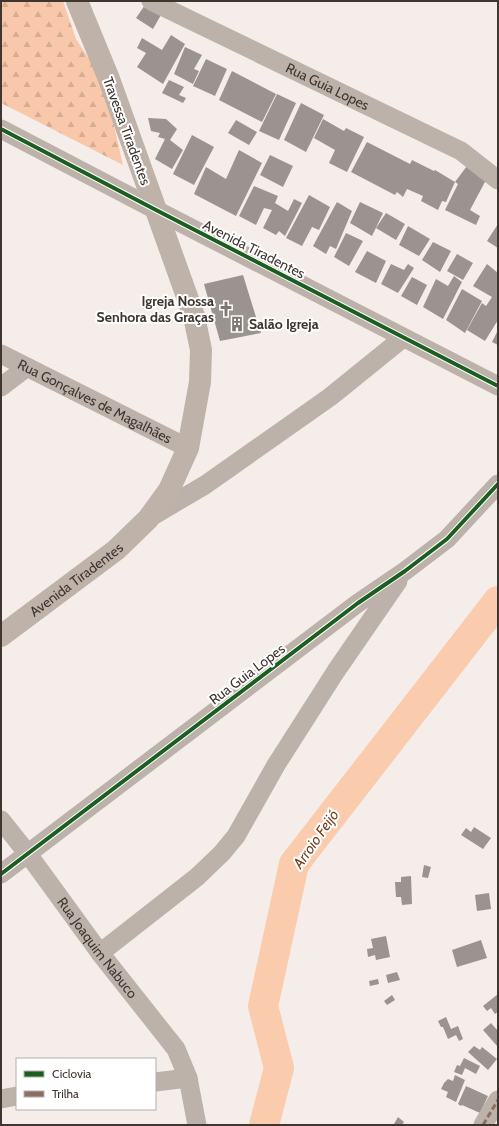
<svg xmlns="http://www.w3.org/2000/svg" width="499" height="1126" font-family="Cabin,sans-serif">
<defs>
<pattern id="forest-firs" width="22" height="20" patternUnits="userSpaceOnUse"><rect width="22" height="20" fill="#f9c8aa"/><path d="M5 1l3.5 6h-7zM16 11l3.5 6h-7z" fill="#d6ac93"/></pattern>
</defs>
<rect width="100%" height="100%" fill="#f5ede9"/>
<path fill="url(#forest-firs)" d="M 1,1 L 63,1 L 76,39 L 104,82 L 123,165 L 1,103 Z"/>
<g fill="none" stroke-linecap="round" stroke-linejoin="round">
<path stroke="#fbcbad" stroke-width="30" d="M 264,1125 L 279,1068 L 263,1006 L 294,864 L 498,601"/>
</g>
<path fill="#9b938f" d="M 145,5 L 161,15 L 153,29 L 136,18 Z
M 171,35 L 185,44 L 163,84 L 137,67 L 146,53 L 137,48 L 142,38 L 162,50 Z
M 185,47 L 202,55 L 194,69 L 199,71 L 193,84 L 174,74 Z
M 206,59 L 227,69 L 215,96 L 193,86 Z
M 232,71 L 276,94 L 262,122 L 219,100 Z
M 169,80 L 184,87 L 179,95 L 186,98 L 183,103 L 162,93 Z
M 277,94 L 296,103 L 279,140 L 259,131 Z
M 301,103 L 324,115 L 306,152 L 284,140 Z
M 148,118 L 166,119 L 177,129 L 170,140 L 183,150 L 172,169 L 155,159 L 165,139 L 158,137 L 160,133 L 151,131 Z
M 323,119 L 344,131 L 346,128 L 364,137 L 347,172 L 329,163 L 335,150 L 314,138 Z
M 236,120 L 257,132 L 249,145 L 228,133 Z
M 192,135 L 214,147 L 194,185 L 173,174 Z
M 367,142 L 410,164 L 412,160 L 434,171 L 435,170 L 455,182 L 467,166 L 486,180 L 470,210 L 480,216 L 476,225 L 445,210 L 458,184 L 455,182 L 446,202 L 442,201 L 438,210 L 421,201 L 423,196 L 407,189 L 403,197 L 397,192 L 395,195 L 351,172 Z
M 239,150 L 262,163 L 236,216 L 194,194 L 206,167 L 226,179 Z
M 270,155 L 293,166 L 283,187 L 260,175 Z
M 254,186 L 278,196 L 275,203 L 288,211 L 294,199 L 302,203 L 285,236 L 279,231 L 276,235 L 263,228 L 272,210 L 264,208 L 256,225 L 239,216 Z
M 309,195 L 330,207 L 319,230 L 312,227 L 302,246 L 286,238 Z
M 337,202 L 352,211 L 336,249 L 330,246 L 326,254 L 313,246 Z
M 360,202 L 383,213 L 372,236 L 350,223 Z
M 386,213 L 405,224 L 396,240 L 376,228 Z
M 498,224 L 498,248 L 487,241 Z
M 408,226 L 430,239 L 419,256 L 399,245 Z
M 346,233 L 363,241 L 349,266 L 334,257 Z
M 433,242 L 451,251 L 440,272 L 422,260 Z
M 367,251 L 386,261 L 376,283 L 355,272 Z
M 457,254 L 473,263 L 463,280 L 447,271 Z
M 391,264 L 404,270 L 408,264 L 414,268 L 398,293 L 381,284 Z
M 487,264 L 498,273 L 498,320 L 485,341 L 467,330 L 482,303 L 486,306 L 492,297 L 473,286 Z
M 243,275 L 261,333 L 220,341 L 204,284 Z
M 454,276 L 462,282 L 443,319 L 423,307 L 436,279 L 448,286 Z
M 412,277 L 427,285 L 417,305 L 401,296 Z
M 462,289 L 482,301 L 465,333 L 446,320 Z
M 498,330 L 498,345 L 492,342 Z
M 474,827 L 491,838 L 483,849 L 461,835 L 466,828 L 471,832 Z
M 424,865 L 431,867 L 428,878 L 422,877 Z
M 411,876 L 412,904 L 402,905 L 401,897 L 396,897 L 395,882 L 401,882 L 401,877 Z
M 489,893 L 491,909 L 477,911 L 475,895 Z
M 386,936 L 390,957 L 376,960 L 375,955 L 368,957 L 367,949 L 373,948 L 371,939 Z
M 481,940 L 487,958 L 457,967 L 452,950 Z
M 397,972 L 400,980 L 388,983 L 386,975 Z
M 378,979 L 379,984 L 370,986 L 369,981 Z
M 498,994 L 498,1012 L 495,1014 L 491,1008 L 487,1011 L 483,1006 Z
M 392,995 L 395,1000 L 387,1005 L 384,1001 Z
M 446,1017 L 451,1029 L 458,1026 L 463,1039 L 459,1041 L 456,1035 L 448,1039 L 443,1027 L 441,1027 L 438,1021 Z
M 491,1023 L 498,1031 L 498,1047 L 483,1030 Z
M 474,1046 L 480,1050 L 482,1047 L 497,1059 L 488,1070 L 468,1052 Z
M 464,1058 L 480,1066 L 476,1074 L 465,1068 L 462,1075 L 454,1072 L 457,1065 L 460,1066 Z
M 455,1075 L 465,1080 L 456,1102 L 446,1097 L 448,1092 L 441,1089 L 444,1083 L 448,1079 L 453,1081 Z
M 466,1086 L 488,1096 L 480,1113 L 462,1105 L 461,1106 L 458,1104 Z
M 398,1117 L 404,1122 L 402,1125 L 394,1124 Z"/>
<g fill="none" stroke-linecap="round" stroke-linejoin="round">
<g stroke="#bdb2aa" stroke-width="19">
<path id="s1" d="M 151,1 L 461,151 L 498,180"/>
<path d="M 1,129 L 156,210 L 498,386"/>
<path id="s2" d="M 1,354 L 188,448"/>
<path d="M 1,387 L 26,368"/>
<path d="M 149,518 L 205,485 L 330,397 L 403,338"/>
<path id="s3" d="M 1,820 L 28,854 L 100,953 L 176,1049 L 188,1078 L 197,1125"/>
<path d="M 1,874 L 358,603 L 405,571 L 447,539 L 498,484"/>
<path d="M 100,953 L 197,877 L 222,853 L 236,836 L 276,765 L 336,671 L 398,581"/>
<path d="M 155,1082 L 188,1078"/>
<path d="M 1,1099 L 17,1096"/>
<path d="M 483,1125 L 498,1100"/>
</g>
<path stroke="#bfb2a9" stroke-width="22" id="s4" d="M 1,636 L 116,550 L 148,519 L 169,490 L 188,448 L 200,382 L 201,350 L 194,316 L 109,79 L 77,1"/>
<path stroke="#8d6e63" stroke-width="3" stroke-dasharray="6 3" stroke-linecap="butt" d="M 483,1125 L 498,1100"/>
<g stroke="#fff" stroke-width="6">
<path id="cycleway" d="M 1,129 L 156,210 L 498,386
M 1,874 L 358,603 L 405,571 L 447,539 L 498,484"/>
</g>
<use href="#cycleway" stroke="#1b5e20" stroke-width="4"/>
</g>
<defs>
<g id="church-bare" transform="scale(1.2)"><path d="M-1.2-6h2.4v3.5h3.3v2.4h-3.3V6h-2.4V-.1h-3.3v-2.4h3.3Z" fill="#7f7671" stroke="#fff" stroke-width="2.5" paint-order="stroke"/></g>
<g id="building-bare" transform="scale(1.2)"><path d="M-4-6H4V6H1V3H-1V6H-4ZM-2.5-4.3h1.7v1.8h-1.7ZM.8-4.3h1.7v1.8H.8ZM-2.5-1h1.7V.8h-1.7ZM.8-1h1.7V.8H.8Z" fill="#7f7671" stroke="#fff" stroke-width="2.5" paint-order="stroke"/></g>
</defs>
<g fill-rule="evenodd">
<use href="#church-bare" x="226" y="309"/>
<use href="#building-bare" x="237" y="324"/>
</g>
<g text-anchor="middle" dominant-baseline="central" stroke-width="4" stroke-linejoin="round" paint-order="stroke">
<g font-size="14" fill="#403630" stroke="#fff">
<text stroke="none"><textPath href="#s1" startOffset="196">Rua Guia Lopes</textPath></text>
<text transform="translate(127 131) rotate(70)">Travessa Tiradentes</text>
<text transform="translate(254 249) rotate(27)">Avenida Tiradentes</text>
<text stroke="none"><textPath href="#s2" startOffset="105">Rua Gonçalves de Magalhães</textPath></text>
<text stroke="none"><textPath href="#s4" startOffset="94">Avenida Tiradentes</textPath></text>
<text transform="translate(247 674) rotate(-37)">Rua Guia Lopes</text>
<text stroke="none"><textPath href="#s3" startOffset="160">Rua Joaquim Nabuco</textPath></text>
</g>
<g font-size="14" font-weight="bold" fill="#403630" stroke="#fff" text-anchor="end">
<text x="214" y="301">Igreja Nossa<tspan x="214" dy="16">Senhora das Graças</tspan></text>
<text x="249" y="324" text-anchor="start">Salão Igreja</text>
</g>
<g font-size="15" font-style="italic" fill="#74401b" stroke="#fff">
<text transform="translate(316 839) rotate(-55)">Arroio Feijó</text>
</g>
</g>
<rect width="499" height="1126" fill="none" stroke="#403630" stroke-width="4"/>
<rect x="16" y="1058" width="140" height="52" fill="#ffffff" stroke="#b3afac"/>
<rect x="24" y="1071" width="20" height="6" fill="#1b5e20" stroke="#b3afac"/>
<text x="52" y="1078" font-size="12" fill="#403630">Ciclovia</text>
<rect x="24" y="1091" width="20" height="6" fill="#8d6e63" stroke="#b3afac"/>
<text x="52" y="1098" font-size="12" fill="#403630">Trilha</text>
</svg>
